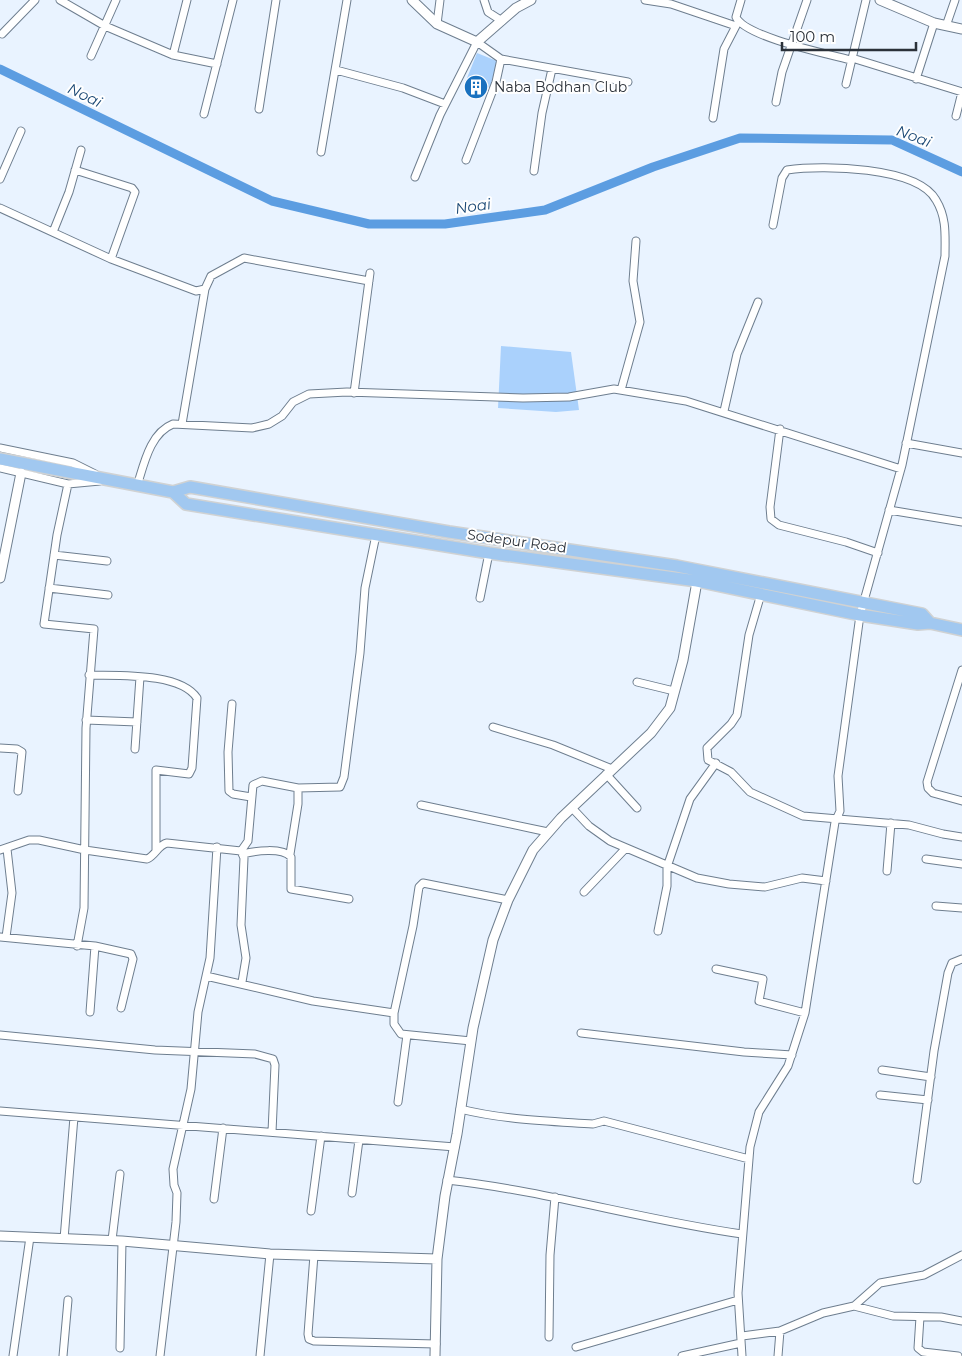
<svg xmlns="http://www.w3.org/2000/svg" width="962" height="1356" font-family="Montserrat,sans-serif">
<rect width="100%" height="100%" fill="#e9f3ff"/>
<path fill="#aad1fc" d="M 477,53 L 497,61 L 490,88 L 467,78 Z
M 501,346 L 571,352 L 579,410 L 556,412 L 498,408 Z"/>
<g fill="none" stroke-linecap="round" stroke-linejoin="round">
<path stroke="#5c9de1" stroke-width="9" d="M 0,69 L 272,201 L 369,224 L 445,224 L 545,210 L 653,167 L 740,138 L 892,140 L 962,172"/>
<g stroke="#6e7e8f" stroke-width="9">
<path id="minor" d="M 60,0 L 105,26 L 173,55 L 187,0
M 484,0 L 488,12 L 502,21
M 645,0 L 671,4 L 736,26
M 741,0 L 736,17 C 745,37 828,54 851,60
M 437,24 L 440,0
M 946,26 L 955,0
M 2,34 L 35,0
M 173,55 L 217,64
M 91,56 L 116,0
M 852,58 L 962,92
M 501,59 L 628,82
M 336,70 L 403,88 L 445,104
M 916,79 L 934,23
M 846,84 L 866,0
M 776,102 L 782,72 L 807,0
M 259,109 L 276,0
M 204,114 L 233,0
M 956,116 L 962,92
M 713,118 L 724,49 L 738,22
M 321,152 L 347,0
M 75,170 L 132,188 L 135,192 L 111,259
M 534,171 L 542,113 L 552,69
M 415,177 L 440,115 L 477,42 L 501,59 L 496,82 L 466,160
M 0,179 L 21,131
M 0,208 L 111,259 L 196,291 L 205,289 L 211,276 L 244,258 L 369,281
M 53,232 L 69,192 L 81,150
M 621,390 L 640,322 L 633,281 L 636,241
M 354,393 L 370,273
M 724,411 L 737,354 L 758,302
M 182,424 L 205,289
M 780,429 L 770,507 L 771,519 L 779,525 L 846,542 L 878,553
M 906,443 L 962,453
M 0,448 L 73,463 L 95,474
M 0,468 L 68,484 L 100,481
M 68,484 L 57,535 L 44,624 L 94,629 L 86,728 L 84,908 L 77,946
M 137,486 C 144,464 150,433 173,424 L 252,428 L 269,424 L 282,416 L 293,402 L 309,394 L 347,392 L 523,398 L 569,397 L 614,389 L 686,401 L 901,469
M 889,510 L 962,522
M 54,555 L 107,561
M 49,588 L 108,595
M 761,594 L 749,635 L 737,715 L 731,724 L 707,748 L 708,760 L 731,772 L 750,792 L 803,816 L 909,825 L 943,834 L 962,837
M 480,598 L 489,553
M 962,670 L 927,782 L 928,788 L 933,793 L 962,801
M 89,675 C 117,676 180,672 197,698 L 192,768 L 189,774 L 156,770 L 156,851
M 637,682 L 674,691
M 232,704 L 228,752 L 229,791 L 233,794 L 251,797
M 86,720 L 137,722
M 493,727 L 553,745 L 612,769
M 0,748 L 17,749 L 22,752 L 18,791
M 135,749 L 140,677
M 606,774 L 637,808
M 298,788 L 340,787 L 344,777 L 360,653 L 365,588 L 376,535
M 421,805 L 548,832
M 573,809 L 589,826 L 610,841 L 697,878 L 729,884 L 765,887 L 802,878 L 826,881
M 0,850 L 29,840 L 39,840 L 85,850 L 147,859 C 156,855 158,845 167,843 L 241,851 L 244,858 L 241,925 L 246,958 L 242,982
M 241,851 L 248,841 L 253,785 L 262,781 L 298,788 L 298,804 L 290,854
M 243,854 C 255,851 282,847 291,857 L 291,889 L 349,899
M 926,859 L 962,864
M 887,871 L 891,823
M 584,892 L 626,848
M 936,906 L 962,908
M 658,931 L 667,886 L 667,867 L 690,799 L 716,763
M 0,937 L 95,946 L 131,954 L 133,959 L 121,1008
M 6,937 L 12,893 L 7,849
M 716,969 L 763,979 L 759,1001 L 805,1013
M 206,976 L 313,1001 L 394,1013
M 90,1012 L 95,946
M 581,1033 L 744,1052 L 792,1055
M 0,1035 L 155,1050 L 255,1054 L 273,1059 L 275,1065 L 272,1132
M 471,1041 L 401,1034 L 394,1024 L 394,1013 L 413,926 L 419,887 L 423,883 L 508,900
M 882,1070 L 931,1077
M 880,1095 L 928,1100
M 398,1102 L 407,1035
M 460,1109 C 505,1120 547,1121 593,1124 L 604,1121 L 749,1159
M 0,1111 L 455,1147
M 447,1180 C 547,1191 643,1220 742,1234
M 917,1180 L 934,1051 L 948,973 L 952,963 L 962,959
M 352,1193 L 359,1140
M 214,1199 L 223,1128
M 311,1211 L 321,1136
M 64,1239 L 74,1117
M 112,1240 L 120,1174
M 314,1255 L 308,1334 L 309,1339 L 314,1341 L 436,1344
M 854,1306 L 893,1316 L 941,1317 L 962,1321
M 920,1317 L 918,1348 L 923,1352 L 958,1356
M 742,1336 L 780,1331 L 823,1313 L 854,1306 L 880,1283 L 924,1275 L 962,1255
M 549,1337 L 550,1255 L 555,1197
M 576,1347 L 738,1300
M 120,1348 L 122,1241
M 13,1356 L 30,1237
M 63,1356 L 68,1300
M 160,1356 L 176,1222 L 177,1193 L 174,1185 L 173,1169 L 191,1089 L 198,1012 L 210,958 L 217,847
M 260,1356 L 270,1254
M 682,1356 L 741,1343
M 742,1356 L 738,1293 L 750,1147 L 759,1112 L 788,1066 L 805,1013 L 835,822 L 840,811 L 838,776 L 860,615 L 902,465 L 945,256 C 945,236 947,218 936,200 C 917,166 822,165 787,170 L 782,178 L 773,225
M 778,1356 L 780,1331"/>
</g>
<g stroke="#6e7e8f" stroke-width="11">
<path id="tertiary" d="M 412,0 L 437,24 L 477,42 L 516,8 L 531,0
M 880,0 L 934,23 L 962,29
M 0,578 L 21,473
M 0,1236 L 122,1241 L 270,1254 L 437,1259
M 435,1356 L 437,1259 L 445,1196 L 457,1134 L 473,1028 L 493,940 L 508,900 L 533,850 L 561,818 L 651,733 L 670,708 L 683,660 L 698,576"/>
</g>
<g stroke="#d0d2d3" stroke-width="14">
<path id="primary" d="M 0,459 L 173,492 L 186,504 L 489,553 L 697,581 L 860,615 L 918,624 L 930,623 L 962,630
M 173,492 L 190,487 L 449,532 L 677,566 L 922,614 L 930,623"/>
</g>
<use href="#minor" stroke="#fff" stroke-width="7"/>
<use href="#tertiary" stroke="#fff" stroke-width="9"/>
<use href="#primary" stroke="#a1c8f0" stroke-width="11"/>
</g>
<defs>
<g id="building-disc" transform="scale(1.25)"><circle r="9.5" fill="#1971bf" stroke="#fff"/><path d="M-4-6H4V6H1V3H-1V6H-4ZM-2.5-4.3h1.7v1.8h-1.7ZM.8-4.3h1.7v1.8H.8ZM-2.5-1h1.7V.8h-1.7ZM.8-1h1.7V.8H.8Z" fill="#fff"/></g>
</defs>
<g fill-rule="evenodd">
<use href="#building-disc" x="476" y="87"/>
</g>
<g text-anchor="middle" dominant-baseline="central" stroke-width="4" stroke-linejoin="round" paint-order="stroke">
<g font-size="14" fill="#2b3139" stroke="#fff" text-anchor="start">
<text x="494" y="87">Naba Bodhan Club</text>
</g>
<g font-size="14" fill="#2b3139" stroke="#fff">
<text transform="translate(517 541) rotate(8)">Sodepur Road</text>
</g>
<g font-size="15" font-style="italic" fill="#1b4975" stroke="#fff">
<text transform="translate(85 95) rotate(26)">Noai</text>
<text transform="translate(914 136) rotate(21)">Noai</text>
<text transform="translate(473 206) rotate(-8)">Noai</text>
</g>
</g>
<path d="M782 42v8h134v-8" fill="none" stroke="#2b3139" stroke-width="2.5"/>
<text x="790" y="42" font-size="15" fill="#2b3139" stroke="#ffffff" stroke-width="4" paint-order="stroke">100 m</text>
</svg>
